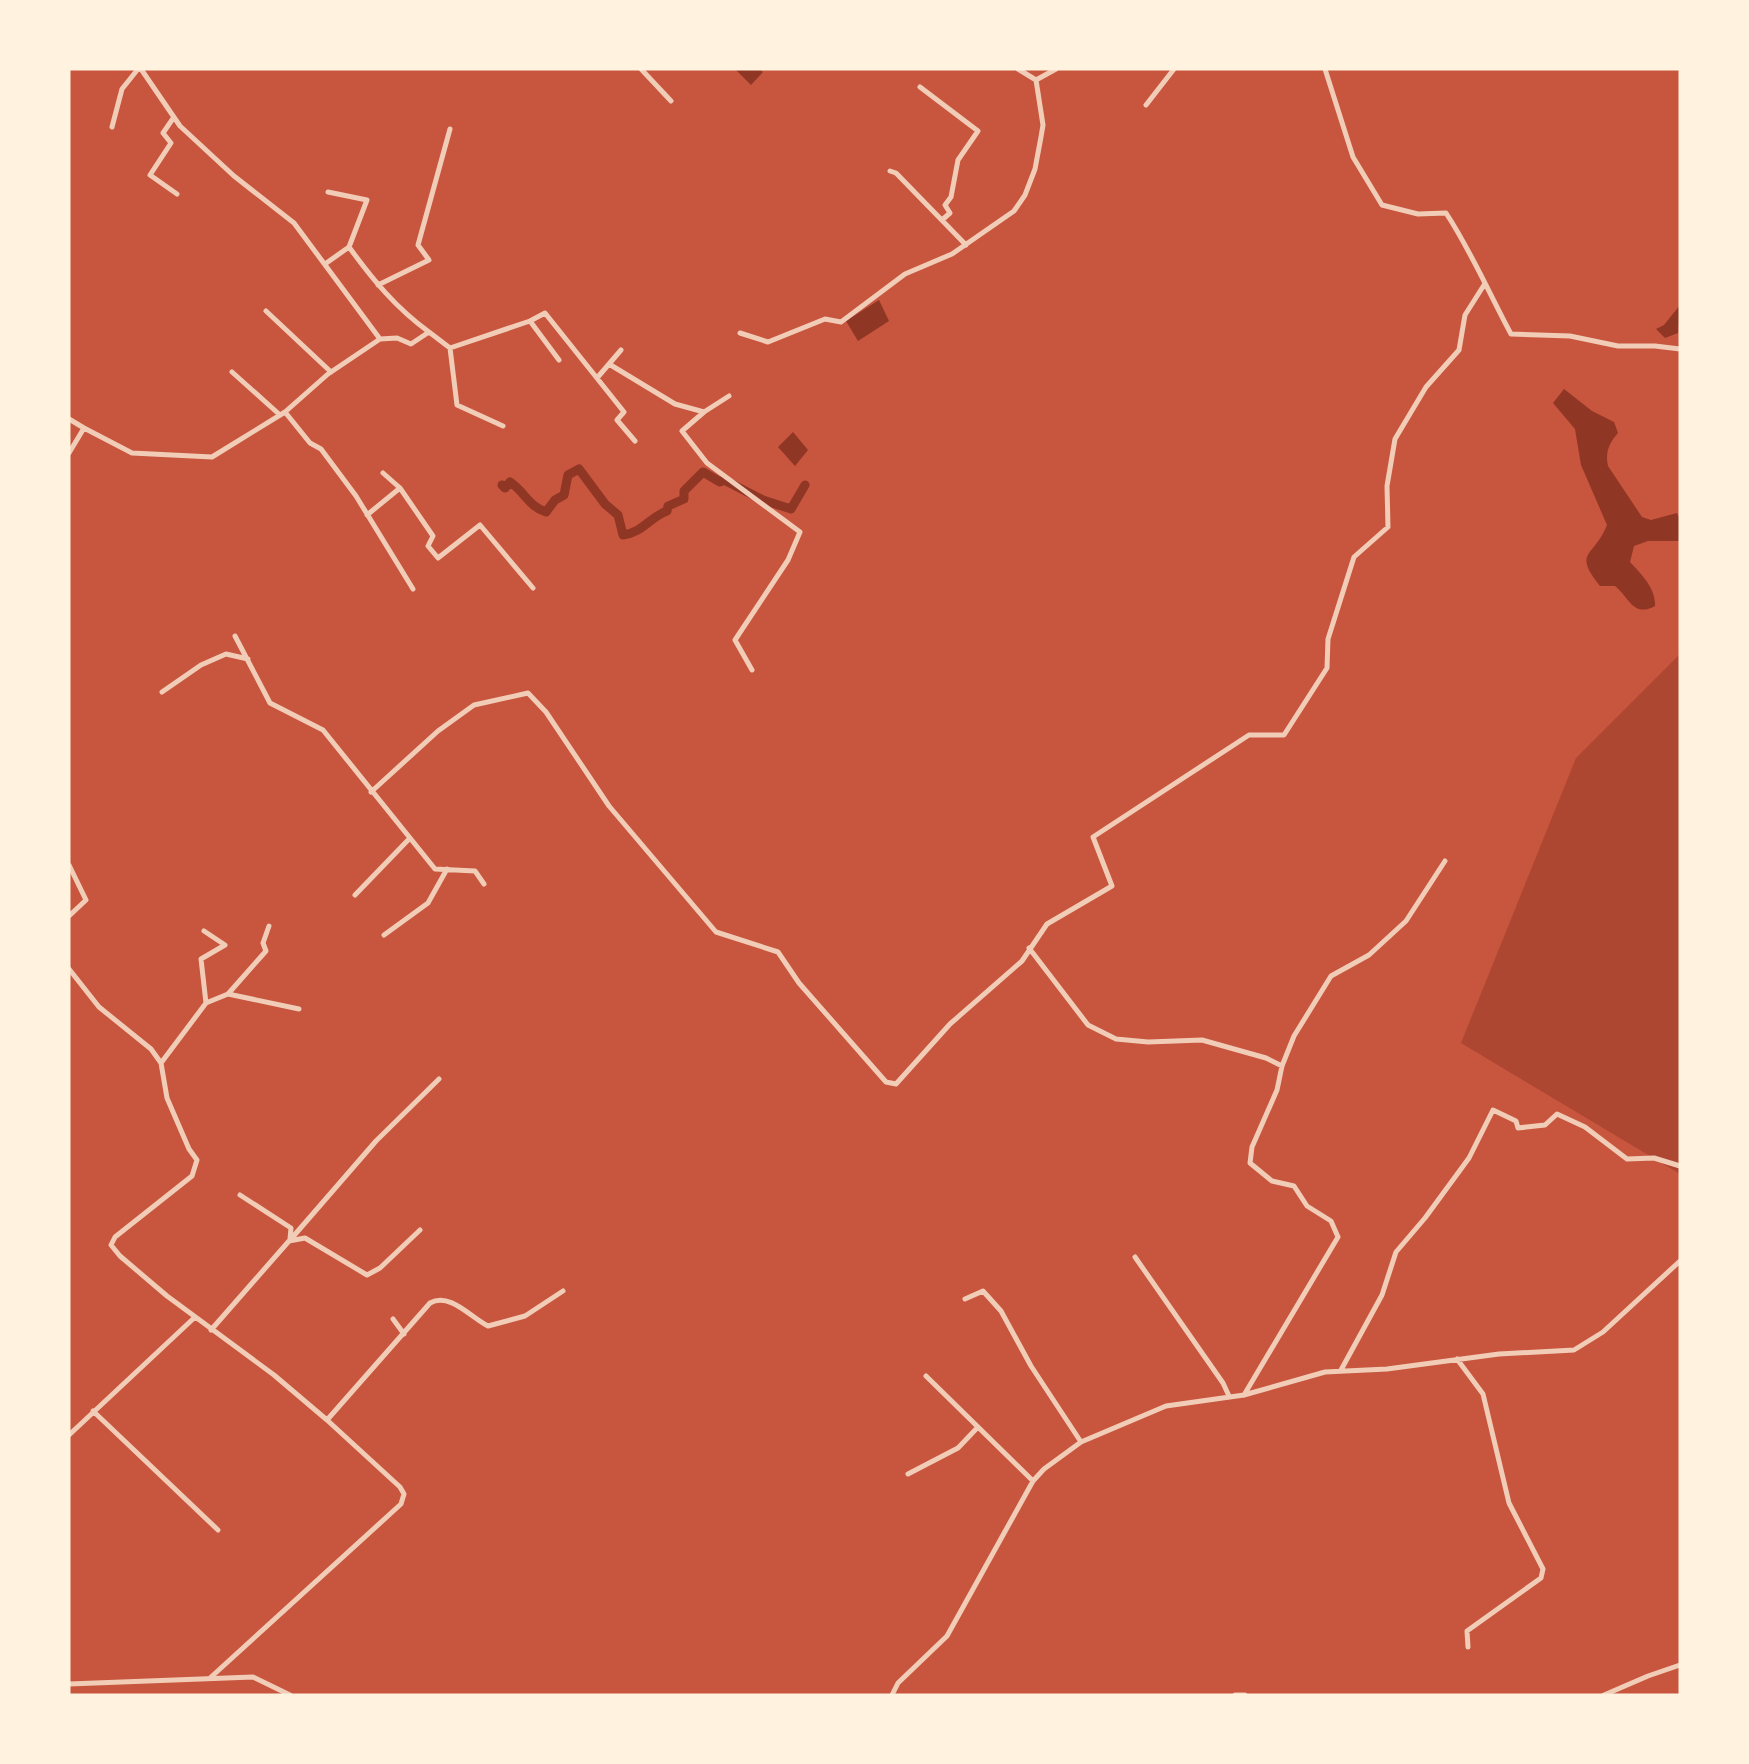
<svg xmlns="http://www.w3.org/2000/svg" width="1749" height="1764" font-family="'Public Sans',sans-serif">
<rect width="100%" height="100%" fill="#c8553d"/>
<path fill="#ae4732" d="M 1680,654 L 1680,1174 L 1461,1043 L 1576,758 Z"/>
<path fill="#8f3625" d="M 735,69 L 759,69 L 763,72 L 751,85 Z
M 879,300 L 889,321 L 858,341 L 846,321 Z
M 1680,305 L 1678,333 L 1665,338 L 1656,329 L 1664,325 Z
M 1564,389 L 1592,411 L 1614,422 L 1618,433 C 1609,443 1605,453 1608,466 L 1642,517 L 1651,520 L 1677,513 L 1680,520 L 1680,541 L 1648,541 L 1634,546 L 1630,562 C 1641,574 1656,588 1655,606 C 1633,618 1629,597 1615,586 L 1600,586 C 1572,551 1594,558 1607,525 L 1581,465 L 1575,429 L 1553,403 Z
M 793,432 L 808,450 L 795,466 L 778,447 Z"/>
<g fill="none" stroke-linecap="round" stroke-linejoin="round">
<path stroke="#8f3625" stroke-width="9" d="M 502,485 L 505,488 L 510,482 C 525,492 528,506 546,512 L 555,500 L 564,495 L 568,475 L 579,469 L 605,504 L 618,515 L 623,535 C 642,533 650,517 667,511 L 668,506 L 684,499 L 684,491 L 703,472 L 720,482 L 724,480 L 763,500 L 791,509 L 805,485"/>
<path stroke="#f1ccb7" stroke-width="5" d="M 141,69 L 180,126 L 234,176 L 294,223 L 380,339
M 641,69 L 671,101
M 1018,69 L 1036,80
M 1325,69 L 1353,157 L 1382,205 L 1418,214 L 1446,213 C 1471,251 1489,293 1511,334 L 1570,336 L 1618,346 L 1655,346 L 1680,349
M 1036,80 L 1056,69
M 920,87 L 978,131 L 958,160 L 951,197 L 945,205 L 950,213 L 942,220
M 1146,105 L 1174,69
M 174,117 L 163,133 L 171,143 L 150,175 L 177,194
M 112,127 L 122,89 L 138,69
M 890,171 L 896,173 L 966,245
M 328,192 L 367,200 L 349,247
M 378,285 L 429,260 L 418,245 L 450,129
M 266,311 L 331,372
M 530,321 L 545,313 L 624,412 L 617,420 L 635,441
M 429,332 L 450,348 L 530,321 L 559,360
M 740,333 L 768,342 L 825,319 L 841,322 L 905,274 L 952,254 L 1014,211 L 1025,195 L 1035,169 L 1041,137 L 1043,125 L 1036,80
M 450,348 L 457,405 L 503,426
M 609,364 L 675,404 L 704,412 L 729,396
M 232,372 L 280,415
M 597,378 L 621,350
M 285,412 L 310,443 L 321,449 L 356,496 L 413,589
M 704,412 L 682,431 L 707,463 L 800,532 L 788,560 L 735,640 L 752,670
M 69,419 L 84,428
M 69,453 L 84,428 L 132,453 L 212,457 L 285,412 L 328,374 L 380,339 L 397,338 L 411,344 L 429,332 C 396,308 373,280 349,247 L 325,264
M 383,473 L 400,488
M 367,515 L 400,488 L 433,536 L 428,546 L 438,558 L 480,525 L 533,588
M 235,636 L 270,703 L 323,730 L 435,869 L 475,871 L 484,884
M 162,692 L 201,665 L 226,654 L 248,659
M 371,792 L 438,731 L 474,705 L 528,693 L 546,712 L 609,806 L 716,932 L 778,952 L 799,983 L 886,1082 L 896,1084 L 950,1024 L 1022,961 L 1047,924 L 1112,886 L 1093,837 L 1249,735 L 1284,735 L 1327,668 L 1328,639 L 1354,557 L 1388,527 L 1387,486 L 1395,439 L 1426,387 L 1459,350 L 1465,315 L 1484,285
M 69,865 L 86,900 L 69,916
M 355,895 L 410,838
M 204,931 L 225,945 L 201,959 L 206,1003 L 228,994 L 266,951 L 263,943 L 269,926
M 384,935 L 428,903 L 447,869
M 1029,948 L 1088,1025 L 1116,1039 L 1148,1042 L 1202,1040 L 1266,1058 L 1282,1066
M 69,969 L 99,1007 L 151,1049 L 161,1063 L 167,1098 L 189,1149 L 197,1160 L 192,1176 L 115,1237 L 111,1245 L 120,1256 L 167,1296 L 274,1375 L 327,1420 L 430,1303 C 450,1292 470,1317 488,1326 L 525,1316 L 563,1291
M 228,994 L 299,1009
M 161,1063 L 206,1003
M 240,1195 L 291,1228 L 290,1239
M 291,1239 L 376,1141 L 439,1079
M 1135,1257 L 1223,1383 L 1229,1396
M 965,1299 L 983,1291 L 1001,1311 L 1031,1366 L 1081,1442
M 393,1319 L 404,1334
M 211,1330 L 289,1241 L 305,1238 L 367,1275 L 380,1268 L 420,1230
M 1457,1359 L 1483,1394 L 1509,1503 L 1543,1569 L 1541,1578 L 1467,1631 L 1468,1647
M 1341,1370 L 1382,1295 L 1396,1252 L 1425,1218 L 1469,1158 L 1493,1110 L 1516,1121 L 1518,1128 L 1545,1125 L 1557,1114 L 1585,1127 L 1627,1159 L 1654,1158 L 1680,1166
M 926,1376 L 1033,1481
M 1244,1395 L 1338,1237 L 1331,1221 L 1307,1206 L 1294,1186 L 1272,1181 L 1250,1163 L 1252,1147 L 1277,1090 L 1282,1066 L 1294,1036 L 1331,976 L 1369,955 L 1406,921 L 1445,861
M 93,1411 L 218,1530
M 69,1435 L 194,1318
M 908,1474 L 958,1448 L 978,1427
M 210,1678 L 401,1504 L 404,1494 L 400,1487 L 327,1420
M 69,1684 L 253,1677 L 290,1695
M 892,1695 L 898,1683 L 947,1636 L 1033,1481 L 1044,1469 L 1081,1442 L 1166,1406 L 1244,1395 L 1325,1372 L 1387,1369 L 1499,1354 L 1574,1350 L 1603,1332 L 1680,1261
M 1235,1695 L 1245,1695
M 1604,1695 L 1648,1676 L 1680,1665"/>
</g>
<rect width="1749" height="1764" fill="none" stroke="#fff3e0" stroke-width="141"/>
</svg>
